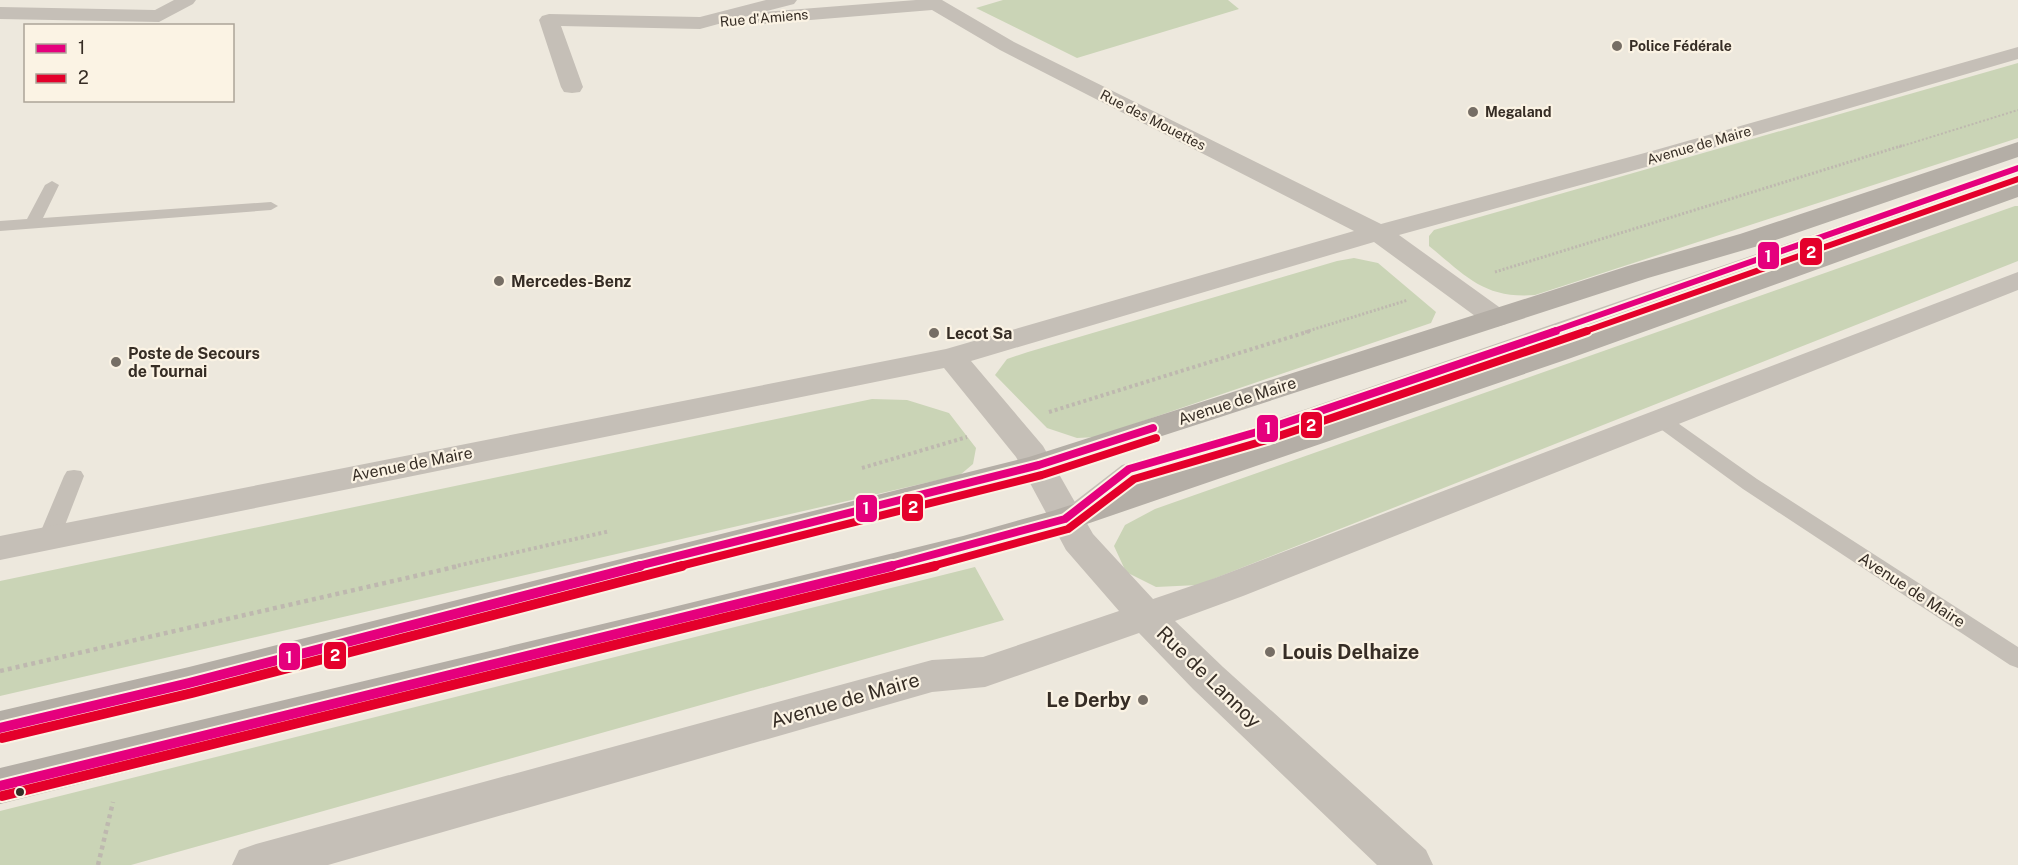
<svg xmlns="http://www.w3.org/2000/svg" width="2018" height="865" font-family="'Public Sans',sans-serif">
<rect width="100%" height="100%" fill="#ede8dd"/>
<path fill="#cad4b6" d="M 1003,0 L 1228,0 L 1239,9 L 1077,58 L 976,8 Z
M 2018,63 L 2018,138 L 1535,295 C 1484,299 1466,276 1429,246 L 1429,236 L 1434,230 Z
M 2015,206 L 2018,206 L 2018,261 L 1198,585 L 1156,587 L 1126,572 L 1114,546 L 1125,525 L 1155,509 Z
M 1354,258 L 1378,263 L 1436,312 L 1431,323 L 1096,437 L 1077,438 L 1047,428 L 995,375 L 1007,359 L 1028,352 L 1337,261 Z
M 872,399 L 907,400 L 949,413 L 976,448 L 973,464 L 960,475 L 0,696 L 0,581 Z
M 975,567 L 1004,620 L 131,865 L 0,865 L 0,811 Z"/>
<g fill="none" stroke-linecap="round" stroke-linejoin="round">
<path stroke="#beb8af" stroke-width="2" stroke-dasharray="2 2" stroke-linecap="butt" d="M 1899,147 L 2018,110"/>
<path stroke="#beb8af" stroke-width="3" stroke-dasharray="2 2" stroke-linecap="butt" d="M 1495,272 L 1904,145
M 1305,332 L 1408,300"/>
<path stroke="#beb8af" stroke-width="4" stroke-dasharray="3 3" stroke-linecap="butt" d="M 1049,412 L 1310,331
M 862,468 L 967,437
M 452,567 L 610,531"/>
<path stroke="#beb8af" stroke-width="4.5" stroke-dasharray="4 4" stroke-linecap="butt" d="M 0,671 L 459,566
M 98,865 L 113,802"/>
<path fill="#c5bfb7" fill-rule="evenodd" d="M 2018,164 L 2018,173 L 1572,331 L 1271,434 L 1136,473 L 1079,519 L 1072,521 L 1065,519 L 1061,514 L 1065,509 L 1122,465 L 1257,426 Z
M 52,181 L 59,185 L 43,218 L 271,202 L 278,206 L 271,210 L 0,231 L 0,221 L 27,219 L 45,185 Z
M 1658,412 L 1665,414 L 1757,479 L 2018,647 L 2018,668 L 2010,665 L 1743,489 L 1651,422 L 1648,418 L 1651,414 Z
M 74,470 L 81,471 L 84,476 L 60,538 L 57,543 L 49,545 L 41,543 L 38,538 L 64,476 L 67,471 Z"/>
<path fill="#c5bfb7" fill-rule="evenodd" d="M 174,0 L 196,0 L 193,4 L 159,22 L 0,19 L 0,7 L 155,10 Z
M 766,0 L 797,0 L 794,4 L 763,12 L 916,0 L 942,0 L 1014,42 L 1381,224 L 1652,151 L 2018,47 L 2018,59 L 1668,161 L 1399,235 L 1506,312 L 1511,318 L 1506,324 L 1496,327 L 1486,324 L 1374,242 L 971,361 L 1043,446 L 1093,534 L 1153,599 L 1215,578 L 2018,272 L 2018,290 L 1243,596 L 1175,621 L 1223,667 L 1426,850 L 1433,865 L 1377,865 L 1193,689 L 1139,633 L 985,687 L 932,692 L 328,865 L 232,865 L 239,850 L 256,844 L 932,660 L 983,657 L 1119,611 L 1066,550 L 1016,457 L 944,368 L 0,560 L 0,536 L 946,349 L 1354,231 L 1000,50 L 932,10 L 762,24 L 755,22 L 753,18 L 755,14 L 700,29 L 561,26 L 583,87 L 580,92 L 572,93 L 564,92 L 561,87 L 539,20 L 542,16 L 549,14 L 700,17 Z"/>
<path fill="#b4aea6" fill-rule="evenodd" d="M 2018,142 L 2018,157 L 1758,246 L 1648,278 L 1051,472 L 587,592 L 189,699 L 0,745 L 0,711 L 189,667 L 1029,457 L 1628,266 L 1740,234 Z
M 2018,182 L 2018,197 L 1571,358 L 1078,527 L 963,560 L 657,639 L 0,804 L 0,768 L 657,611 L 963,536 L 1052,511 L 1233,453 L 1549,346 Z"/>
<g stroke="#fbf3e4" stroke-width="10">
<path id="bus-1-far2" d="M 1551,332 L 2018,168"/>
</g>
<g stroke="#fbf3e4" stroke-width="12">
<path id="bus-1-far1" d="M 634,567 L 1039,465 L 1153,428
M 887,567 L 1065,519 L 1129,469 L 1264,430 L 1556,331"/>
</g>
<g stroke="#fbf3e4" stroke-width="14">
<path id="bus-1" d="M 0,728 L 189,683 L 640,566
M 0,786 L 892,566"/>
</g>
<g stroke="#fbf3e4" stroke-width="10">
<path id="bus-2-far2" d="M 1583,332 L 2018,179"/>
</g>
<g stroke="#fbf3e4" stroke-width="12">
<path id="bus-2-far1" d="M 676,567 L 1042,475 L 1156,438
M 929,567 L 1068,529 L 1134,479 L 1267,440 L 1587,331"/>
</g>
<g stroke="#fbf3e4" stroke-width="14">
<path id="bus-2" d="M 2,738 L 192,693 L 682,566
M 2,796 L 935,566"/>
</g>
<use href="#bus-1-far2" stroke="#e5007d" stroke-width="6"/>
<use href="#bus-1-far1" stroke="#e5007d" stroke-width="8"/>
<use href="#bus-1" stroke="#e5007d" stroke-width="10"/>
<use href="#bus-2-far2" stroke="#e4002b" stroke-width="6"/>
<use href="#bus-2-far1" stroke="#e4002b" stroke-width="8"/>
<use href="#bus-2" stroke="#e4002b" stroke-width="10"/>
</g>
<g fill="#766e65" stroke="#fbf3e4" stroke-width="2">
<circle cx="1617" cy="46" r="6"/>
<circle cx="1473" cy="112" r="6"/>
<circle cx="499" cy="281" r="6"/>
<circle cx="934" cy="333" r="6"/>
<circle cx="116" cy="362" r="6"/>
<circle cx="1270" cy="652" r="6"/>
<circle cx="1143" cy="700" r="6"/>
</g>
<circle fill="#362d25" stroke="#fbf3e4" stroke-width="2" cx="20" cy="792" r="5"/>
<g text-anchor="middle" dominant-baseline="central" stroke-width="4.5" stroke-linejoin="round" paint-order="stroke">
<g font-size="14" fill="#362d25" stroke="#fbf3e4">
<text transform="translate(764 18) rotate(-5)">Rue d'Amiens</text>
<text transform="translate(1153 120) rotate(27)">Rue des Mouettes</text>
<text transform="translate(1699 145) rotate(-16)">Avenue de Maire</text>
</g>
<g font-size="14" font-weight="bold" fill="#362d25" stroke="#fbf3e4" text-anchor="start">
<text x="1629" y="46">Police Fédérale</text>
<text x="1485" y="112">Megaland</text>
</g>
<g font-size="16" font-weight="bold" fill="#362d25" stroke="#fbf3e4" text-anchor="start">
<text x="511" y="281">Mercedes-Benz</text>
<text x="946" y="333">Lecot Sa</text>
<text x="128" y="353">Poste de Secours<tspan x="128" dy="18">de Tournai</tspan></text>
</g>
<g font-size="16" fill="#362d25" stroke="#fbf3e4">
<text transform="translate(1237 401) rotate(-18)">Avenue de Maire</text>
<text transform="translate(412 464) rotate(-11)">Avenue de Maire</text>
<text transform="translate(1912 590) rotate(33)">Avenue de Maire</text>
</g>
<g font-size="20" font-weight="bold" fill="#362d25" stroke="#fbf3e4" text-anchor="start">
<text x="1282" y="652">Louis Delhaize</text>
<text x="1131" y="700" text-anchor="end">Le Derby</text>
</g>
<g font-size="20" fill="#362d25" stroke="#fbf3e4">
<text transform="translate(1209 677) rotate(44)">Rue de Lannoy</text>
<text transform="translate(845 700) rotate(-16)">Avenue de Maire</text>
</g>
</g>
<g stroke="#fbf3e4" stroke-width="2">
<rect x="1799" y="237" width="24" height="29" rx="6" fill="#e4002b"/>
<rect x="1757" y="241" width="23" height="29" rx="6" fill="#e5007d"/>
<rect x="1300" y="411" width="23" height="28" rx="6" fill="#e4002b"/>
<rect x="1256" y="414" width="23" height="29" rx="6" fill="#e5007d"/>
<rect x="901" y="493" width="23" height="29" rx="6" fill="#e4002b"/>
<rect x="855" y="494" width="23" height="29" rx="6" fill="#e5007d"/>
<rect x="323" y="641" width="24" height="29" rx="6" fill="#e4002b"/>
<rect x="278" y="642" width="23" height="29" rx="6" fill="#e5007d"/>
</g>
<g font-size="16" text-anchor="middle" font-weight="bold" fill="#fff">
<text x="1811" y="258">2</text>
<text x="1768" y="262">1</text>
<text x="1311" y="431">2</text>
<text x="1268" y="434">1</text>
<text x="913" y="513">2</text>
<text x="866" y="514">1</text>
<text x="335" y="661">2</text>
<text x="289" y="663">1</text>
</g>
<rect x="24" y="24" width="210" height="78" fill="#fbf3e4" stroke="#aca498" stroke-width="1.5"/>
<rect x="36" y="44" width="30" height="9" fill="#e5007d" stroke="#aca498" stroke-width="1.5"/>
<text x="78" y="54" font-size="18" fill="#362d25">1</text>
<rect x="36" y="74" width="30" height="9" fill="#e4002b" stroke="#aca498" stroke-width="1.5"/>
<text x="78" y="84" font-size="18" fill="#362d25">2</text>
</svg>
